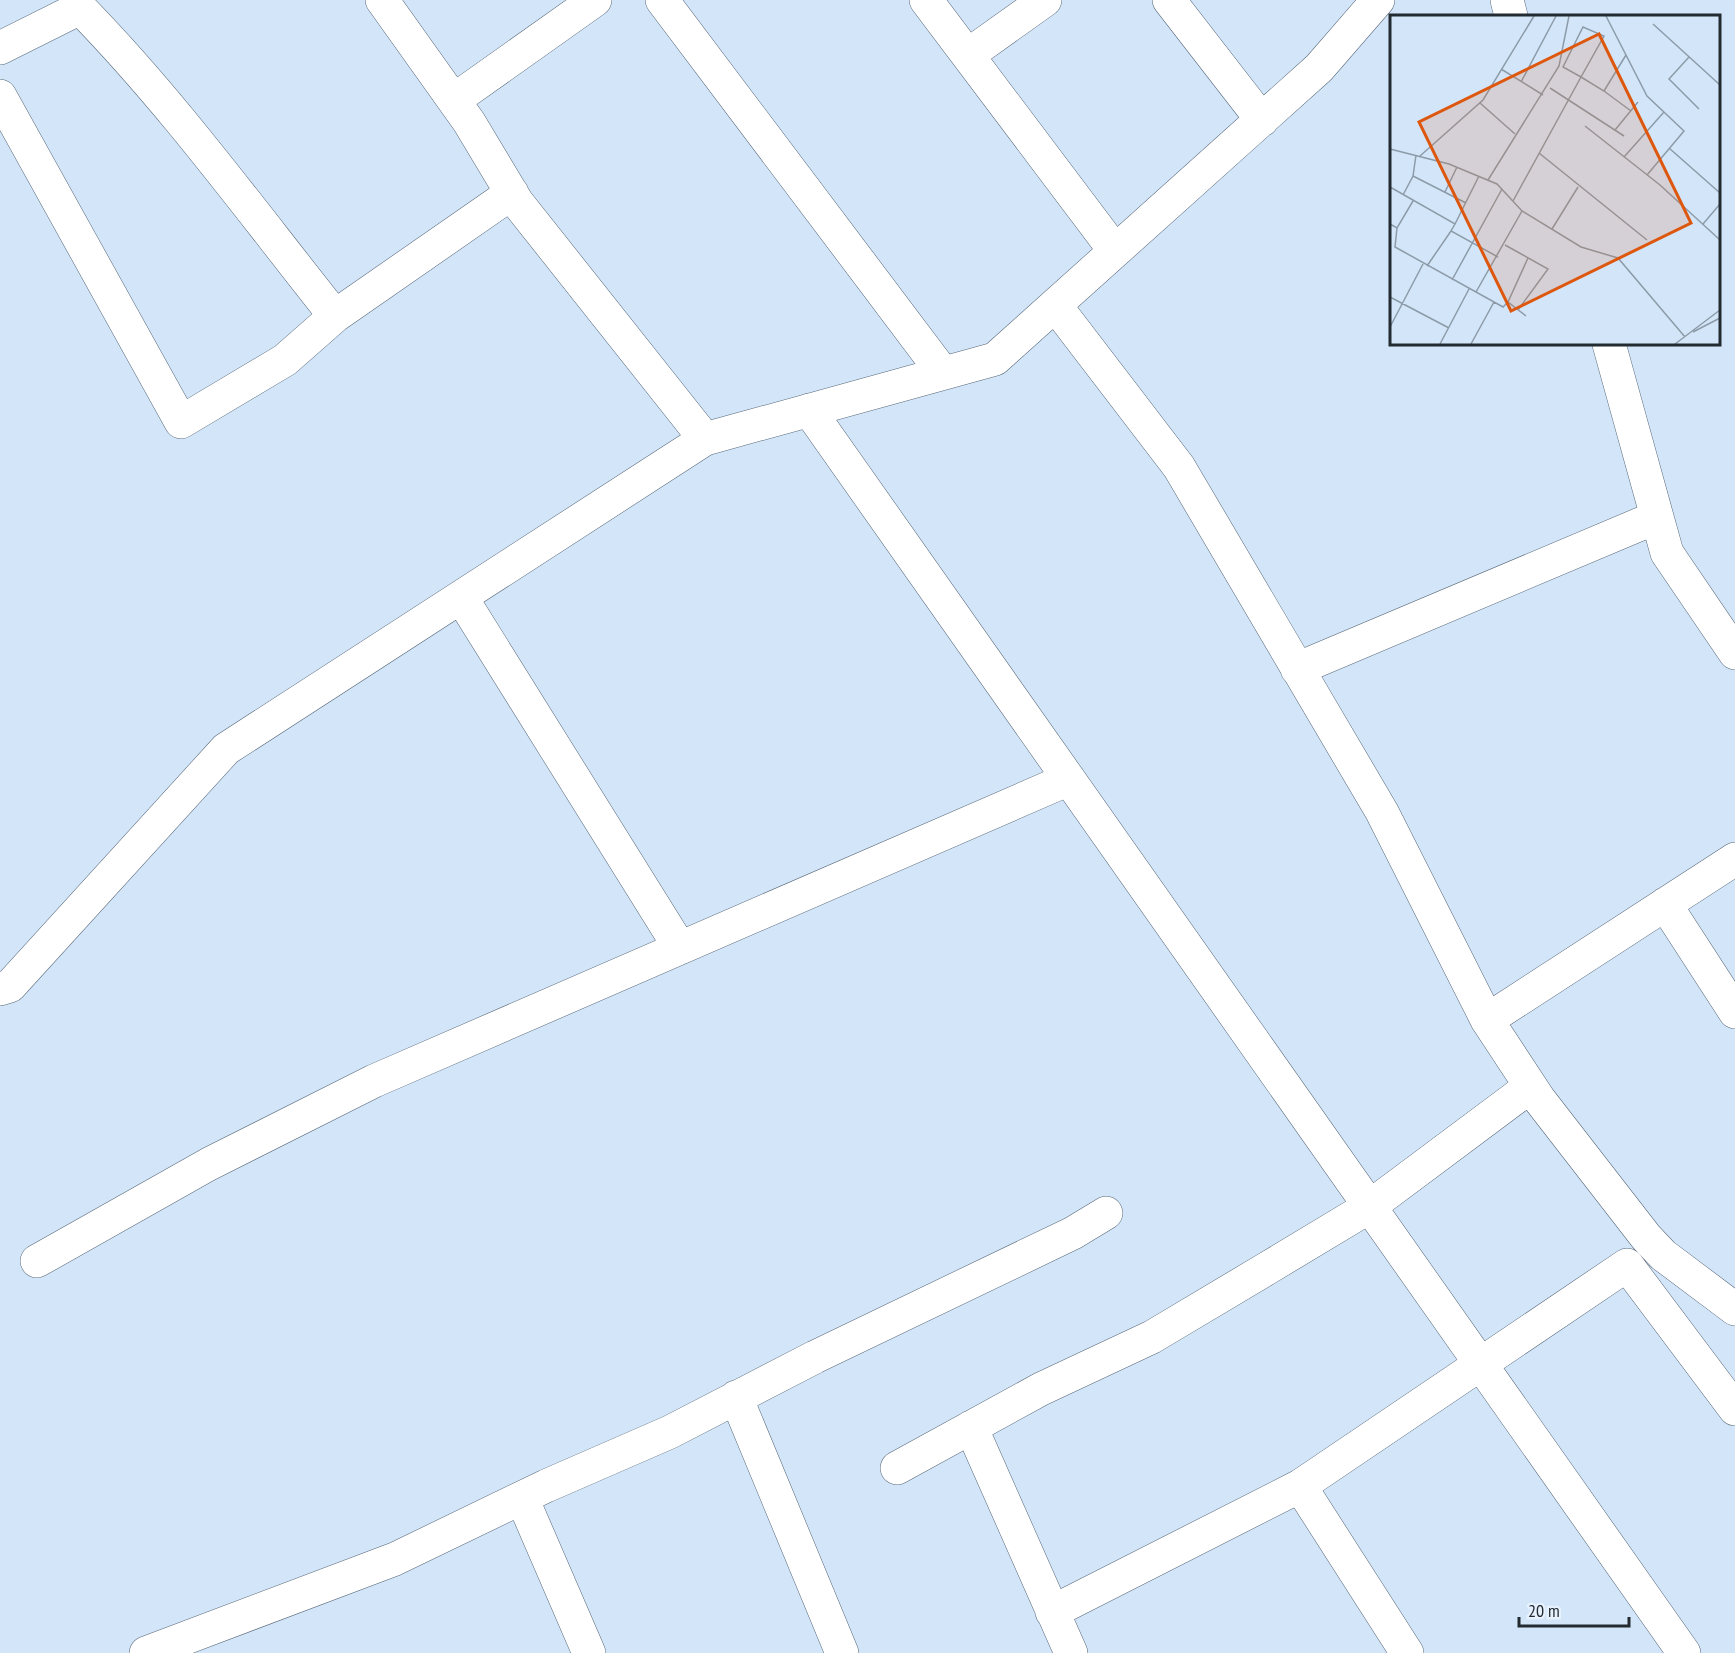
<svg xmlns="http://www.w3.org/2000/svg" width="1735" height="1653" font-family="'PT Sans Narrow',sans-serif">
<rect width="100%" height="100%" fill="#d3e6f9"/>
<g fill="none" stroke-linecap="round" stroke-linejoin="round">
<g stroke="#576778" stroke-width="34">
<path id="street" d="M 382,0 L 469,122 L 517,202 L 705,439
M 662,0 L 943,373
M 926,0 L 1115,251
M 1169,0 L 1262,120
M 1507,0 L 1511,16
M 0,48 L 80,8 C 173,103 252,212 335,316
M 968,55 L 1045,0
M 0,96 L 181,422 L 285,360 L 335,316 L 512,193
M 454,100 L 595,0
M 1055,305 L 1179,467 L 1382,812 L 1487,1020 L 1539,1099 L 1646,1237 L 1663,1255 L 1735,1309
M 1609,344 L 1667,553 L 1735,653
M 809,410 L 1684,1653
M 461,597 L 680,948
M 1297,669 L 1657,517
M 1665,904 L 1735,1012
M 0,989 L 10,986 L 226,749 L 705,439 L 995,359 L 1319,68 L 1378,0
M 1487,1020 L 1735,859
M 37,1261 L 209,1164 L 374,1081 L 1069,779
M 736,1397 L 842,1653
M 971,1427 L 1071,1653
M 897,1468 L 1041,1389 L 1152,1337 L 1266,1269 L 1369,1207 L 1519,1095
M 1300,1486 L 1407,1653
M 522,1498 L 589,1653
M 1052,1612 L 1300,1486 L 1627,1265 L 1735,1409
M 146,1653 L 395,1559 L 546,1486 L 670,1432 L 815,1357 L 1073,1233 L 1106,1213"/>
</g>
<use href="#street" stroke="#fff" stroke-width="33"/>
</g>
<g transform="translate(1390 15)">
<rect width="330" height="330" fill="#d3e6f9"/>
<path fill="none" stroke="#8d9ba9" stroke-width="1.5" d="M 216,1 L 257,81 L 294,116 L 257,160M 263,9 L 330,70M 299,42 L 279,64 L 309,94M 111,54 L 153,80M 131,67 L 166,1M 160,73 L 234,121M 214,76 L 236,40M 90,88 L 125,119M 195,111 L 270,170 L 330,225M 225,115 L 248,87M 279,133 L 330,178M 0,134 L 59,149 L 107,169 L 132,196 L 191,232 L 228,243 L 295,322M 149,138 L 257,225M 30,141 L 93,85 L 144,1M 234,142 L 274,97M 23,161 L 76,188M 98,165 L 169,51 L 179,1M 0,172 L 65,209 L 89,161M 55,177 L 67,152M 13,180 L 23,161 L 26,140M 123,186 L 191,62 L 214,21 L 193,12 L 173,52 L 191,62 L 214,76 L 241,96M 0,209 L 7,213 L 23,186M 65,209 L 61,216 L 108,242M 313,209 L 330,189M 7,213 L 5,232 L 113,292 L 118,287M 162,214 L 188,172M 115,230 L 158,254 L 128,295M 37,251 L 61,216M 62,265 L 112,174M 86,277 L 132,196M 0,282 L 59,313M 136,301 L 118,287 L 138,243M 0,312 L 33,249M 303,317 L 330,303M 50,329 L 79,274M 81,329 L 104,287M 285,329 L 330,295"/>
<path fill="#de570e" fill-opacity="0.15" stroke="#de570e" stroke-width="3" d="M 209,19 L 301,208 L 121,296 L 29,107 Z"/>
<rect width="330" height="330" fill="none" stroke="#232a31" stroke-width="3"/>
</g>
<path d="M1519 1617v9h110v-9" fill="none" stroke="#232a31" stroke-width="3"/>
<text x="1528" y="1617" font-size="18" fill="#232a31" stroke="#e7f2fe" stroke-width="4.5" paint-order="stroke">20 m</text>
</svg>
